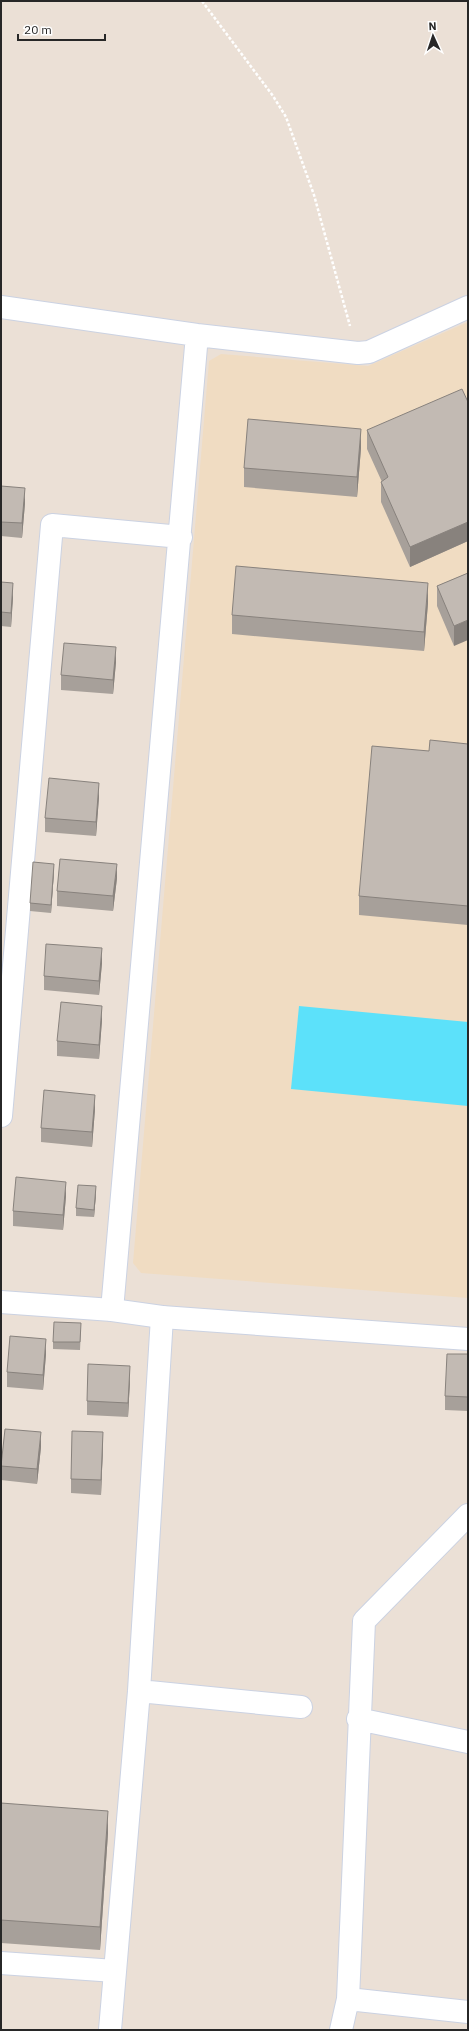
<svg xmlns="http://www.w3.org/2000/svg" width="469" height="2031" font-family="'IBM Plex Sans',sans-serif">
<rect width="100%" height="100%" fill="#ebe0d6"/>
<path fill="#f0dcc2" d="M 468,322 L 468,1298 L 141,1273 L 133,1263 L 209,361 L 221,354 L 368,366 Z"/>
<path fill="#5ce1fa" d="M 299,1006 L 468,1022 L 468,1106 L 291,1089 Z"/>
<g fill="none" stroke-linecap="round" stroke-linejoin="round">
<g stroke="#cbd2e2" stroke-width="24">
<path id="minor" d="M 1,307 L 197,335 L 358,353 L 369,352 L 468,307
M 1,1116 L 52,525 L 181,537
M 112,1310 L 197,335
M 139,1691 L 301,1707
M 358,1719 L 468,1742
M 1,1963 L 115,1971
M 348,1999 L 468,2012
M 110,2030 L 139,1691 L 162,1317
M 341,2030 L 348,1999 L 364,1621 L 468,1515"/>
</g>
<g stroke="#cbd2e2" stroke-width="24">
<path id="tertiary" d="M 1,1302 L 112,1310 L 162,1317 L 468,1339"/>
</g>
<path stroke="#fff" stroke-width="2.5" stroke-dasharray="3 2" stroke-linecap="butt" d="M 202,1 L 273,96 L 286,117 L 314,195 L 350,326"/>
<use href="#minor" stroke="#fff" stroke-width="22"/>
<use href="#tertiary" stroke="#fff" stroke-width="22"/>
</g>
<path fill="#a7a09a" d="M 468,402 L 468,541 L 410,567 L 381,502 L 381,482 L 382,482 L 367,449 L 367,430 Z
M 361,448 L 357,497 L 244,487 L 244,468 Z
M 1,486 L 25,503 L 22,538 L 1,536 Z
M 468,573 L 454,646 L 437,606 L 437,586 Z
M 1,582 L 13,597 L 11,627 L 1,626 Z
M 428,603 L 424,651 L 232,634 L 232,615 Z
M 116,662 L 113,694 L 61,690 L 61,675 Z
M 468,744 L 468,925 L 359,915 L 359,896 L 429,751 Z
M 99,797 L 96,836 L 45,832 L 45,818 Z
M 54,872 L 51,913 L 30,911 L 30,903 Z
M 117,878 L 113,911 L 57,906 L 57,891 Z
M 102,963 L 99,995 L 44,990 L 44,976 Z
M 102,1020 L 99,1059 L 57,1056 L 57,1041 Z
M 95,1109 L 92,1147 L 41,1142 L 41,1128 Z
M 96,1194 L 94,1217 L 76,1216 L 76,1208 Z
M 66,1196 L 63,1230 L 13,1226 L 13,1211 Z
M 81,1330 L 80,1350 L 53,1349 L 53,1342 Z
M 46,1354 L 43,1390 L 7,1387 L 7,1372 Z
M 468,1354 L 468,1411 L 445,1410 L 445,1396 Z
M 130,1380 L 128,1417 L 87,1415 L 87,1401 Z
M 103,1446 L 101,1495 L 71,1493 L 71,1479 Z
M 41,1447 L 37,1484 L 1,1480 L 1,1466 Z
M 1,1803 L 108,1833 L 100,1950 L 1,1943 Z"/>
<path fill="#88827d" d="M 361,429 L 361,448 L 357,497 L 357,477 Z
M 25,488 L 25,503 L 22,538 L 22,523 Z
M 468,522 L 468,541 L 410,567 L 410,547 Z
M 13,583 L 13,597 L 11,627 L 11,613 Z
M 428,583 L 428,603 L 424,651 L 424,632 Z
M 468,620 L 468,640 L 454,646 L 454,626 Z
M 116,647 L 116,662 L 113,694 L 113,680 Z
M 99,783 L 99,797 L 96,836 L 96,822 Z
M 54,864 L 54,872 L 51,913 L 51,905 Z
M 117,864 L 117,878 L 113,911 L 113,896 Z
M 102,948 L 102,963 L 99,995 L 99,981 Z
M 102,1006 L 102,1020 L 99,1059 L 99,1045 Z
M 95,1095 L 95,1109 L 92,1147 L 92,1132 Z
M 66,1182 L 66,1196 L 63,1230 L 63,1215 Z
M 96,1186 L 96,1194 L 94,1217 L 94,1210 Z
M 46,1339 L 46,1354 L 43,1390 L 43,1375 Z
M 130,1366 L 130,1380 L 128,1417 L 128,1403 Z
M 41,1432 L 41,1447 L 37,1484 L 37,1469 Z
M 103,1432 L 103,1446 L 101,1495 L 101,1480 Z
M 108,1811 L 108,1833 L 100,1950 L 100,1927 Z"/>
<path fill="#c2bab3" stroke="#88827d" d="M 462,389 L 468,402 L 468,522 L 410,547 L 381,482 L 388,477 L 367,430 Z
M 248,419 L 361,429 L 357,477 L 244,468 Z
M 1,486 L 25,488 L 22,523 L 1,522 Z
M 236,566 L 428,583 L 424,632 L 232,615 Z
M 468,573 L 468,620 L 454,626 L 437,586 Z
M 1,582 L 13,583 L 11,613 L 1,612 Z
M 64,643 L 116,647 L 113,680 L 61,675 Z
M 430,740 L 468,744 L 468,906 L 359,896 L 372,746 L 429,751 Z
M 49,778 L 99,783 L 96,822 L 45,818 Z
M 60,859 L 117,864 L 113,896 L 57,891 Z
M 33,862 L 54,864 L 51,905 L 30,903 Z
M 46,944 L 102,948 L 99,981 L 44,976 Z
M 61,1002 L 102,1006 L 99,1045 L 57,1041 Z
M 44,1090 L 95,1095 L 92,1132 L 41,1128 Z
M 16,1177 L 66,1182 L 63,1215 L 13,1211 Z
M 78,1185 L 96,1186 L 94,1210 L 76,1208 Z
M 54,1322 L 81,1323 L 80,1342 L 53,1342 Z
M 10,1336 L 46,1339 L 43,1375 L 7,1372 Z
M 447,1354 L 468,1354 L 468,1397 L 445,1396 Z
M 88,1364 L 130,1366 L 128,1403 L 87,1401 Z
M 5,1429 L 41,1432 L 37,1469 L 1,1466 Z
M 72,1431 L 103,1432 L 101,1480 L 71,1479 Z
M 1,1803 L 108,1811 L 100,1927 L 1,1920 Z"/>
<rect width="469" height="2031" fill="none" stroke="#272727" stroke-width="4"/>
<g transform="translate(433 36) rotate(357)" stroke="#ffffff" stroke-width="3" paint-order="stroke">
<path d="M0-3L7 15L0 10L-7 15Z" fill="#272727"/>
<text y="-6" font-size="11" font-weight="bold" text-anchor="middle" fill="#272727">N</text>
</g>
<path d="M18 34v6h87v-6" fill="none" stroke="#272727" stroke-width="2"/>
<text x="24" y="34" font-size="12" fill="#272727" stroke="#ffffff" stroke-width="3" paint-order="stroke">20 m</text>
</svg>
